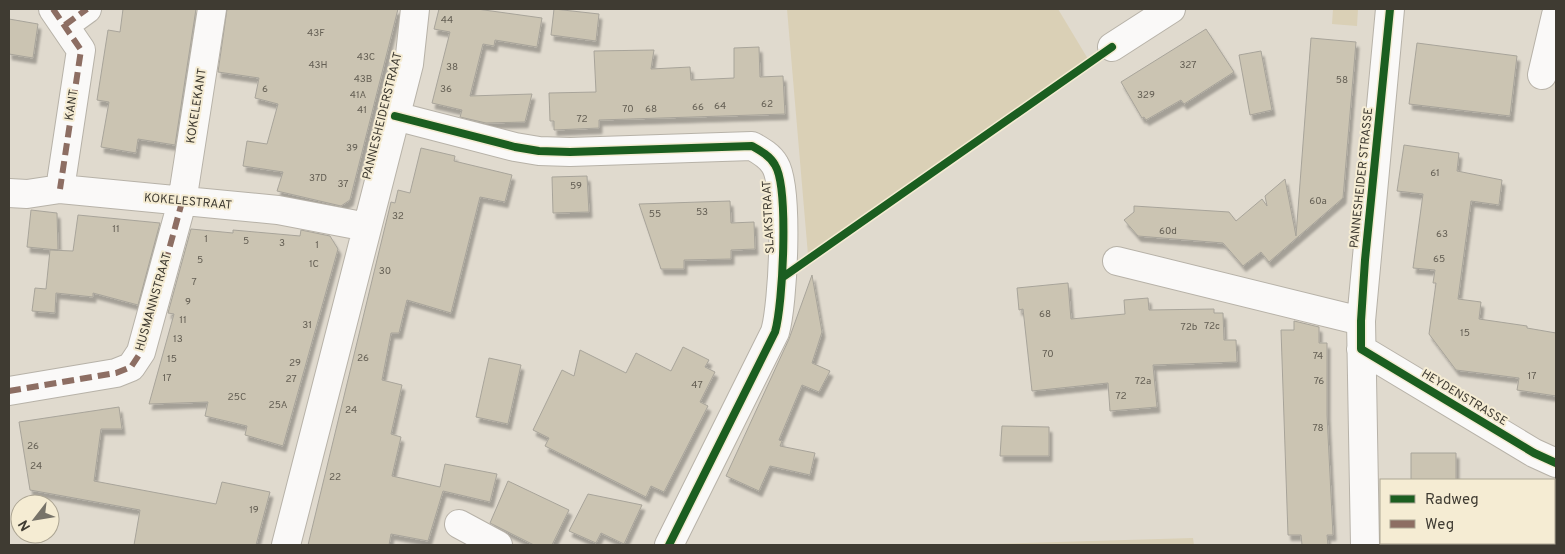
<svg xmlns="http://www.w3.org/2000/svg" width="1565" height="554" font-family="Overpass,sans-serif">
<defs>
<filter id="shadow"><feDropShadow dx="3" dy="5.5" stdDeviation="1" flood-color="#0004"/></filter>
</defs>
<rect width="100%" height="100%" fill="#e0dace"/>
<path fill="#dad0b6" d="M 787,9 L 1058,9 L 1088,59 L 808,255 Z
M 1333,9 L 1358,9 L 1357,26 L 1332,24 Z
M 1193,538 L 1194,545 L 959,545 Z"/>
<path fill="#cbc4b2" stroke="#a8a49a" filter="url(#shadow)" d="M 123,9 L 196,9 L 175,145 L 138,139 L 136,153 L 101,147 L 109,102 L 97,100 L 108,30 L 120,32 Z
M 227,9 L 398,9 L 350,200 L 341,206 L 277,191 L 283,172 L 243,166 L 247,141 L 267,144 L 278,104 L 255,98 L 259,78 L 218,72 Z
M 439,9 L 477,9 L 542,18 L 537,47 L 495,40 L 494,46 L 483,44 L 470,96 L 532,94 L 525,122 L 486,123 L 460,117 L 462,110 L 432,103 L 450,32 L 434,29 Z
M 554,9 L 599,14 L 596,41 L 551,35 Z
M 9,19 L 38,24 L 33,58 L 9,54 Z
M 1206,29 L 1234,72 L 1184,104 L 1181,100 L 1146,120 L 1144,117 L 1142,118 L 1121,82 Z
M 1311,38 L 1356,42 L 1343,198 L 1269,262 L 1261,252 L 1243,266 L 1223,243 L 1138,236 L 1124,220 L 1134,212 L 1134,206 L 1229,212 L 1236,221 L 1262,199 L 1267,206 L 1265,196 L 1285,179 L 1296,236 Z
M 1417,43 L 1517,56 L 1510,116 L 1409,104 Z
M 759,47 L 760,77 L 783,76 L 785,114 L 599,120 L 599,128 L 554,130 L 554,121 L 550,121 L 549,93 L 596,92 L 594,51 L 654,50 L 651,69 L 690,67 L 691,80 L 734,78 L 734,48 Z
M 1261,51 L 1272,110 L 1250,115 L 1239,55 Z
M 1404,145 L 1459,153 L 1457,171 L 1502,180 L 1499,205 L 1471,201 L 1458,299 L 1481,302 L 1479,319 L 1527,326 L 1527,328 L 1556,333 L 1556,396 L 1517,390 L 1519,378 L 1456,370 L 1429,334 L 1436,283 L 1433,283 L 1435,270 L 1413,268 L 1423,194 L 1397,191 Z
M 421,148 L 455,156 L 454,161 L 512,175 L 505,202 L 480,197 L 451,313 L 407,300 L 399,333 L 391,333 L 382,380 L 402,385 L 391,434 L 401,437 L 392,476 L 440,487 L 445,464 L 497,474 L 490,502 L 443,491 L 428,541 L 391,534 L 389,545 L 308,545 L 391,202 L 395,203 L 398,190 L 410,193 Z
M 587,176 L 589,212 L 553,213 L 552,177 Z
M 730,201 L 731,223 L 754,222 L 755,249 L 731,250 L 731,259 L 684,260 L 684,269 L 661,269 L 639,204 Z
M 31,210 L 57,213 L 58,250 L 27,247 Z
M 78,215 L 160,223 L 138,305 L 93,293 L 93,297 L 56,293 L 55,313 L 32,311 L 35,288 L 46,289 L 50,250 L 73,251 Z
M 191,229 L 233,233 L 233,230 L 300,236 L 301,230 L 330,236 L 338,249 L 283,446 L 245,435 L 247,426 L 205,416 L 208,402 L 149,404 L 174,314 L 168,313 Z
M 812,275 L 822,332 L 812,363 L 830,371 L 819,392 L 802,385 L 779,440 L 782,441 L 780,446 L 815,453 L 810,475 L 770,466 L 759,491 L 726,476 L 789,339 Z
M 1068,283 L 1071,319 L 1125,314 L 1124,300 L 1148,298 L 1149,310 L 1214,309 L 1214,313 L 1223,313 L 1224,340 L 1236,340 L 1237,362 L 1153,365 L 1157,407 L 1110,411 L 1108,383 L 1032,391 L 1023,309 L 1019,310 L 1017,288 Z
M 1294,321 L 1319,327 L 1319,343 L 1327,343 L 1327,415 L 1333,535 L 1327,535 L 1328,545 L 1302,545 L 1301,535 L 1288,535 L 1281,330 L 1294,330 Z
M 683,347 L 709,360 L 705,367 L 715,372 L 700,402 L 708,406 L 664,492 L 651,486 L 646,497 L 545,446 L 549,438 L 533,430 L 562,370 L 574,376 L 580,350 L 626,373 L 636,353 L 671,371 Z
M 489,358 L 521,365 L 508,424 L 476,417 Z
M 119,407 L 122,429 L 101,429 L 94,481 L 216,504 L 222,482 L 270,492 L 256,545 L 134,545 L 140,510 L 30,490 L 19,422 Z
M 1002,426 L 1049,427 L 1049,456 L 1000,456 Z
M 1411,453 L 1456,453 L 1456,480 L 1411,480 Z
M 508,481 L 569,510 L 552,545 L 534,545 L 490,523 Z
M 588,494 L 642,505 L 624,544 L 601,533 L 596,543 L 569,531 Z"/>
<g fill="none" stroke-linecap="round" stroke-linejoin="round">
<g stroke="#b7b2a8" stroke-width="30">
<path id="minor" d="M 53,9 L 81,50 L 60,189
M 65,25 L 87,9
M 1112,47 L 1171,9
M 1542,75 L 1556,15
M 395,116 L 515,147 L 539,151 L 570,152 L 752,146 C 761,151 770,156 775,165 C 789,188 783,305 775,332 L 669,545
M 9,193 L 27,194 L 60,189 L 278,210 L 367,227
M 1117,261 L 1361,321
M 1361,349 L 1534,453 L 1556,463
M 9,391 L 116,373 L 131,367 L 141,352 L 182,202 L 212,9
M 459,524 L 498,545
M 286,545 L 409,64 L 415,9
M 1365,545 L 1361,321 L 1390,9"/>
</g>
<use href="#minor" stroke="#faf9f8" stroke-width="28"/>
<path stroke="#8d6e63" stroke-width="6" stroke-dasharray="12 6" stroke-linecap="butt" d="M 53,9 L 81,50 L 60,189
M 65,25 L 87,9
M 9,391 L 116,373 L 131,367 L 141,352 L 182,202"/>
<g stroke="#f5ecd3" stroke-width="11">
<path id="cycleway" d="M 1390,9 L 1365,260 L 1361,321 L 1361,349 L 1534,453 L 1556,463
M 395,116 L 515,147 L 539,151 L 570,152 L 752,146 C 761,151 770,156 775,165 C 789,188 783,305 775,332 L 669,545
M 783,277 L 1112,47"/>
</g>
<use href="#cycleway" stroke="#1b5e20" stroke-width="8"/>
</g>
<g text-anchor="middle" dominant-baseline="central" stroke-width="4" stroke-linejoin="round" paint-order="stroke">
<g font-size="10" fill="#635e53">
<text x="447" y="20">44</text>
<text x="316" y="33">43F</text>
<text x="366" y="57">43C</text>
<text x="318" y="65">43H</text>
<text x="1188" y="65">327</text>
<text x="452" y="67">38</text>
<text x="363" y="79">43B</text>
<text x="1342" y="80">58</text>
<text x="265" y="89">6</text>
<text x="446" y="89">36</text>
<text x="358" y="95">41A</text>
<text x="1146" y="95">329</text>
<text x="767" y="104">62</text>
<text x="720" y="106">64</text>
<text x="698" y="107">66</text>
<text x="628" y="109">70</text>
<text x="651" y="109">68</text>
<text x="362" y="110">41</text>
<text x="582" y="119">72</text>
<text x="352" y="148">39</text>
<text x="1435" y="173">61</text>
<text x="318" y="178">37D</text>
<text x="343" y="184">37</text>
<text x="576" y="186">59</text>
<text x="1318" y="201">60a</text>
<text x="702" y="212">53</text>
<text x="655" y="214">55</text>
<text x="398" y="216">32</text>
<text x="116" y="229">11</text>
<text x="1168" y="231">60d</text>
<text x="1442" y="234">63</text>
<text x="206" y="239">1</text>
<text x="246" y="241">5</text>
<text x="282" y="243">3</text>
<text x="317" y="245">1</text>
<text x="1439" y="259">65</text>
<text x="200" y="260">5</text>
<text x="314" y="264">1C</text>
<text x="385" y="271">30</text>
<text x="194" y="282">7</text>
<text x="188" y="302">9</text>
<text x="1045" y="314">68</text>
<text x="183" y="320">11</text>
<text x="307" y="325">31</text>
<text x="1212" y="326">72c</text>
<text x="1189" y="327">72b</text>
<text x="1465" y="333">15</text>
<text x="178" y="339">13</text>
<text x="1048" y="354">70</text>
<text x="1318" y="356">74</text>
<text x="363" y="358">26</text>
<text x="172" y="359">15</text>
<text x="295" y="363">29</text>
<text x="1532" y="376">17</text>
<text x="167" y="378">17</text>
<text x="291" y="379">27</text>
<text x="1143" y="381">72a</text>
<text x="1319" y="381">76</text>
<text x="697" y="385">47</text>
<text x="1121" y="396">72</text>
<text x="237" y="397">25C</text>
<text x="278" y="405">25A</text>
<text x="351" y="410">24</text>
<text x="1318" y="428">78</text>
<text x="33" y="446">26</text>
<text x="36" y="466">24</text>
<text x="335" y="477">22</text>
<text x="254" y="510">19</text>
</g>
<g font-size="12" fill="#3f3b32" stroke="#f5ecd3">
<text transform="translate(72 105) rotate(-81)">KANT</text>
<text transform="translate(197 106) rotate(-81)">KOKELEKANT</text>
<text transform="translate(383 116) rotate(-76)">PANNESHEIDERSTRAAT</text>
<text transform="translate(1362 178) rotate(-84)">PANNESHEIDER STRASSE</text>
<text transform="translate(188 202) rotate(5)">KOKELESTRAAT</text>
<text transform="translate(769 217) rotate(-93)">SLAKSTRAAT</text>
<text transform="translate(154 302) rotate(-74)">HUSMANNSTRAAT</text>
<text transform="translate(1464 398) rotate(31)">HEYDENSTRASSE</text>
</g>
</g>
<rect width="1565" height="554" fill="none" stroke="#3f3b32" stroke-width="20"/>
<rect x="1380" y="479" width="175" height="65" fill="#f5ecd3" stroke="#aca593"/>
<rect x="1390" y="495" width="25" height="8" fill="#1b5e20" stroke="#aca593"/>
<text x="1425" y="504" font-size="15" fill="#3f3b32">Radweg</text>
<rect x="1390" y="520" width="25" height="8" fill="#8d6e63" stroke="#aca593"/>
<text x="1425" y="529" font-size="15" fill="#3f3b32">Weg</text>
<g transform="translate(35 519) rotate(239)"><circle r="24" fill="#f5ecd3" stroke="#aca593"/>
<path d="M0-4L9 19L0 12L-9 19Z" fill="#777369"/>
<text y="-8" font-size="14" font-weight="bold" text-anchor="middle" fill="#3f3b32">N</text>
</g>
</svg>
